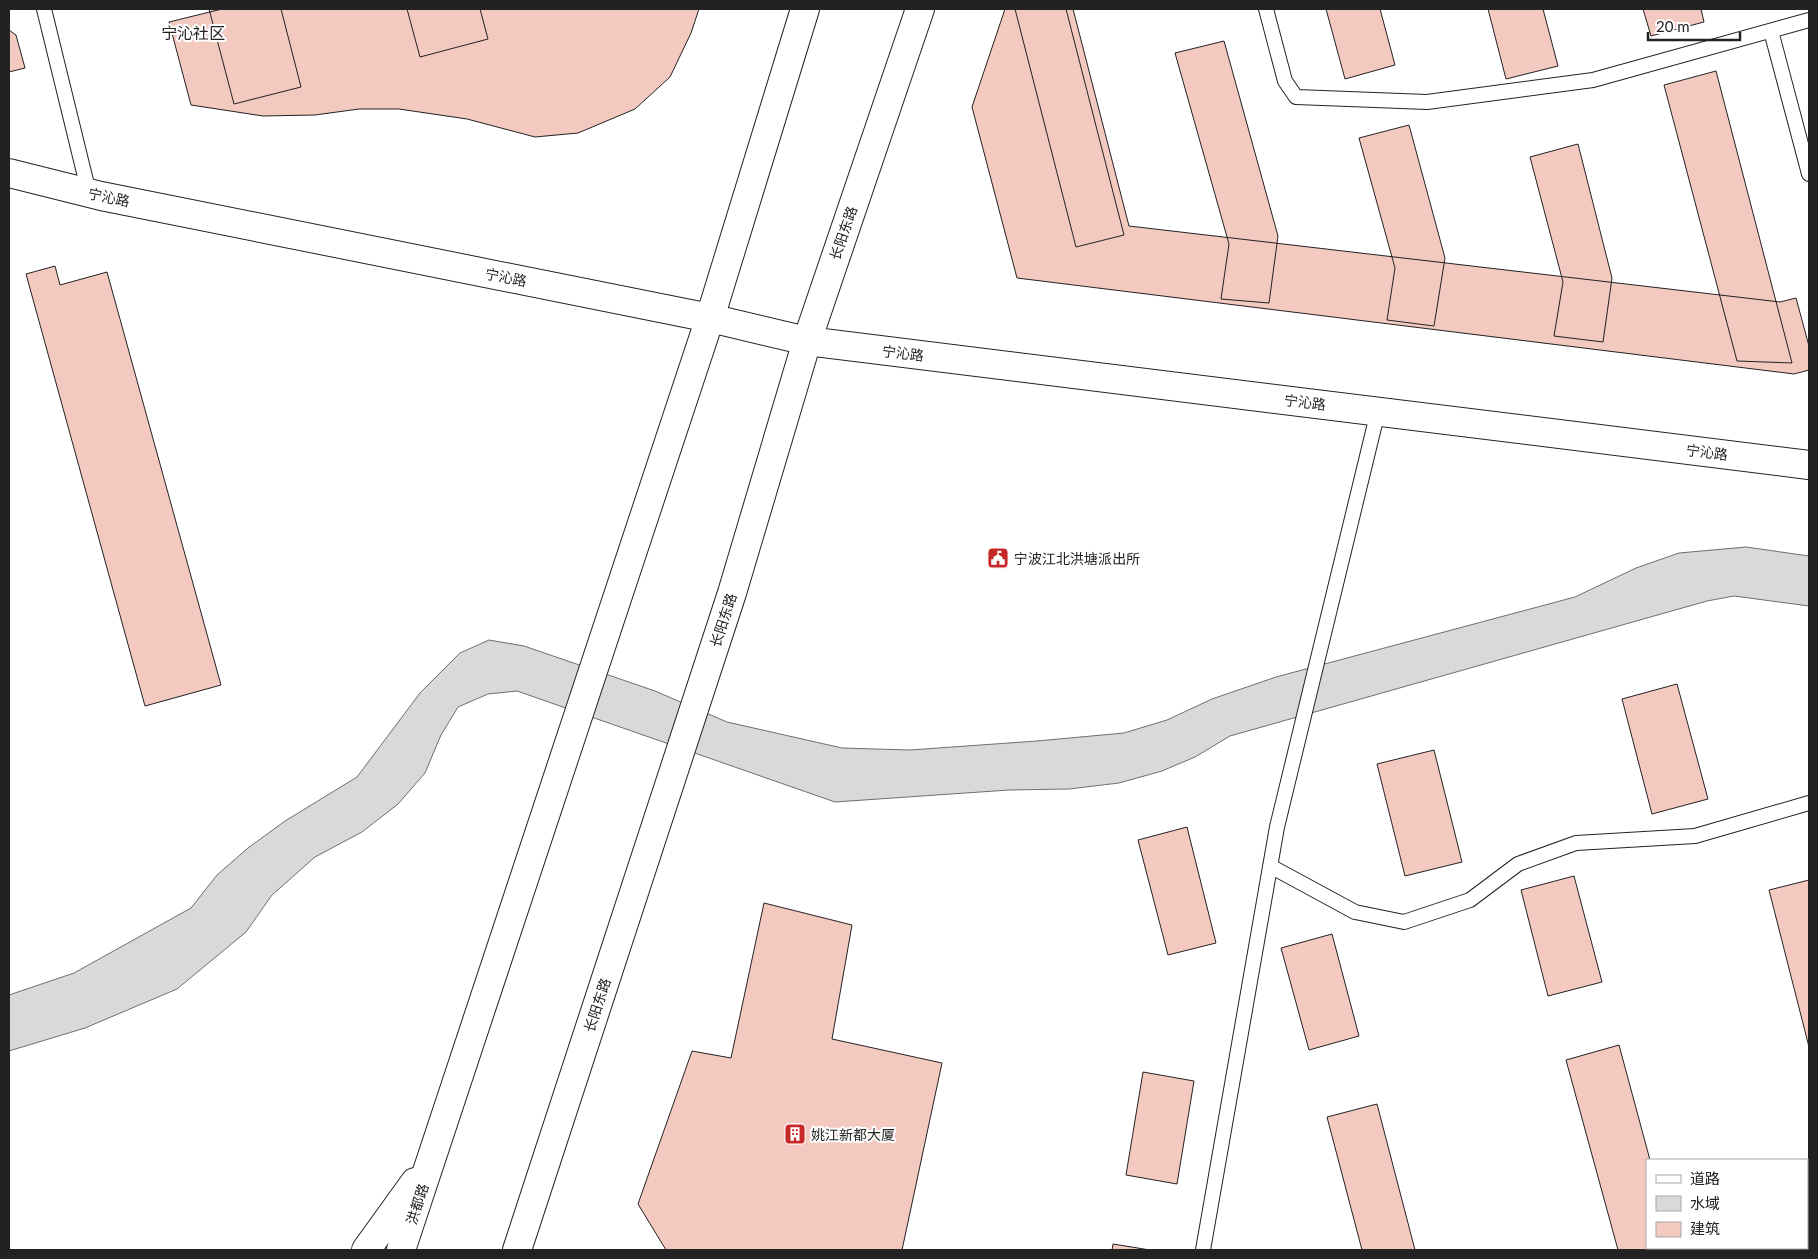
<svg xmlns="http://www.w3.org/2000/svg" width="1818" height="1259" font-family="Lato,'Noto Sans SC',sans-serif">
<rect width="100%" height="100%" fill="#fff"/>
<path fill="#d9d9d9" stroke="#6f6f6f" d="M 1746,547 L 1809,556 L 1809,606 L 1734,596 L 1707,601 L 1230,736 L 1195,757 L 1162,771 L 1119,783 L 1069,789 L 1009,790 L 835,802 L 517,691 L 488,694 L 458,707 L 441,735 L 425,773 L 398,804 L 362,832 L 315,857 L 272,895 L 246,932 L 177,989 L 85,1028 L 9,1051 L 9,995 L 74,973 L 191,908 L 217,875 L 248,848 L 285,821 L 357,777 L 420,693 L 460,653 L 489,640 L 524,646 L 655,691 L 727,722 L 842,748 L 910,750 L 1037,741 L 1124,733 L 1167,720 L 1212,699 L 1276,677 L 1575,597 L 1636,568 L 1679,553 Z"/>
<path fill="#f3c9c0" stroke="#222" d="M 209,9 L 281,9 L 301,87 L 234,104 Z
M 222,9 L 699,9 L 691,33 L 670,77 L 635,109 L 578,133 L 535,137 L 467,119 L 399,109 L 359,109 L 315,115 L 263,116 L 191,105 L 169,22 Z
M 407,9 L 480,9 L 488,39 L 420,57 Z
M 1005,9 L 1073,9 L 1129,226 L 1780,302 L 1796,298 L 1809,346 L 1809,370 L 1794,374 L 1017,278 L 972,107 Z
M 1015,9 L 1066,9 L 1124,235 L 1076,247 Z
M 1326,9 L 1380,9 L 1395,65 L 1345,79 Z
M 1488,9 L 1543,9 L 1558,66 L 1506,79 Z
M 1643,9 L 1701,9 L 1704,22 L 1651,36 Z
M 9,30 L 16,35 L 25,68 L 9,72 Z
M 1224,41 L 1278,236 L 1269,303 L 1221,299 L 1229,244 L 1175,53 Z
M 1716,71 L 1792,363 L 1737,361 L 1664,85 Z
M 1409,125 L 1445,258 L 1434,326 L 1387,320 L 1395,268 L 1359,138 Z
M 1578,144 L 1612,278 L 1603,342 L 1554,336 L 1563,282 L 1530,157 Z
M 55,266 L 60,285 L 107,272 L 221,685 L 145,706 L 26,274 Z
M 1677,684 L 1708,799 L 1652,814 L 1622,699 Z
M 1434,750 L 1462,862 L 1405,876 L 1377,764 Z
M 1187,827 L 1216,943 L 1168,955 L 1138,840 Z
M 1574,876 L 1602,982 L 1548,996 L 1521,890 Z
M 1809,880 L 1809,1047 L 1769,890 Z
M 764,903 L 852,925 L 832,1039 L 942,1063 L 902,1250 L 666,1250 L 638,1204 L 692,1051 L 731,1058 Z
M 1332,934 L 1359,1036 L 1309,1050 L 1281,948 Z
M 1619,1045 L 1650,1160 L 1647,1160 L 1647,1248 L 1673,1248 L 1674,1250 L 1618,1250 L 1566,1060 Z
M 1143,1072 L 1194,1081 L 1177,1184 L 1126,1175 Z
M 1377,1104 L 1415,1250 L 1362,1250 L 1327,1117 Z
M 1113,1244 L 1150,1250 L 1112,1250 Z"/>
<g fill="none" stroke-linecap="round" stroke-linejoin="round">
<g stroke="#222" stroke-width="16">
<path id="lane" d="M 44,9 L 89,193
M 1266,9 L 1285,81 L 1296,97 L 1427,102 L 1593,80 L 1809,20
M 1771,31 L 1809,174
M 1270,866 L 1355,912 L 1404,922 L 1470,900 L 1518,864 L 1576,843 L 1695,836 L 1809,803
M 1807,1235 L 1809,1234
M 1203,1250 L 1277,827 L 1378,411
M 1748,1250 L 1757,1248"/>
</g>
<g stroke="#222" stroke-width="30">
<path id="secondary" d="M 9,173 L 101,196 L 710,318 L 807,341 L 1809,465
M 366,1250 L 415,1182
M 401,1250 L 710,318 L 805,9
M 517,1250 L 732,593 L 807,341 L 920,9"/>
</g>
<use href="#lane" stroke="#fff" stroke-width="14"/>
<use href="#secondary" stroke="#fff" stroke-width="28"/>
</g>
<defs>
<g id="civic-square" transform="scale(1.125)"><rect x="-9" y="-9" width="18" height="18" rx="4" fill="#c62828" stroke="#fff"/><path d="M-.6-6.5H3V-4.5H.6V-3L4-1V1h2V6H-6V1h2V-1L-.6-3ZM-1.2 2.5V6h2.4V2.5Z" fill="#fff"/></g>
<g id="building-square" transform="scale(1.125)"><rect x="-9" y="-9" width="18" height="18" rx="4" fill="#c62828" stroke="#fff"/><path d="M-4-6H4V6H1V3H-1V6H-4ZM-2.5-4.3h1.7v1.8h-1.7ZM.8-4.3h1.7v1.8H.8ZM-2.5-1h1.7V.8h-1.7ZM.8-1h1.7V.8H.8Z" fill="#fff"/></g>
</defs>
<g fill-rule="evenodd">
<use href="#civic-square" x="998" y="558"/>
<use href="#building-square" x="795" y="1134"/>
</g>
<g text-anchor="middle" dominant-baseline="central" stroke-width="4" stroke-linejoin="round" paint-order="stroke">
<g font-size="14" fill="#222" stroke="#fff">
<text transform="translate(109 197) rotate(12)">宁沁路</text>
<text transform="translate(843 233) rotate(-71)">长阳东路</text>
<text transform="translate(506 277) rotate(11)">宁沁路</text>
<text transform="translate(903 353) rotate(7)">宁沁路</text>
<text transform="translate(1305 402) rotate(7)">宁沁路</text>
<text transform="translate(1707 452) rotate(7)">宁沁路</text>
<text transform="translate(723 620) rotate(-72)">长阳东路</text>
<text transform="translate(597 1005) rotate(-72)">长阳东路</text>
<text transform="translate(417 1204) rotate(-72)">洪都路</text>
</g>
<g font-size="14" fill="#222" stroke="#fff" text-anchor="start">
<text x="1014" y="558">宁波江北洪塘派出所</text>
<text x="811" y="1134">姚江新都大厦</text>
</g>
<g font-size="16" fill="#222" stroke="#fff">
<text x="193" y="32">宁沁社区</text>
</g>
</g>
<rect width="1818" height="1259" fill="none" stroke="#222222" stroke-width="20"/>
<rect x="1646" y="1159" width="162" height="90" fill="#ffffff" stroke="#a7a7a7"/>
<rect x="1656" y="1175" width="25" height="8" fill="#ffffff" stroke="#a7a7a7"/>
<text x="1690" y="1184" font-size="15" fill="#222222">道路</text>
<rect x="1656" y="1196" width="25" height="15" fill="#d9d9d9" stroke="#a7a7a7"/>
<text x="1690" y="1209" font-size="15" fill="#222222">水域</text>
<rect x="1656" y="1222" width="25" height="15" fill="#f3c9c0" stroke="#a7a7a7"/>
<text x="1690" y="1234" font-size="15" fill="#222222">建筑</text>
<path d="M1648 32v8h92v-8" fill="none" stroke="#222222" stroke-width="2.5"/>
<text x="1656" y="32" font-size="15" fill="#222222" stroke="#ffffff" stroke-width="4" paint-order="stroke">20 m</text>
</svg>
